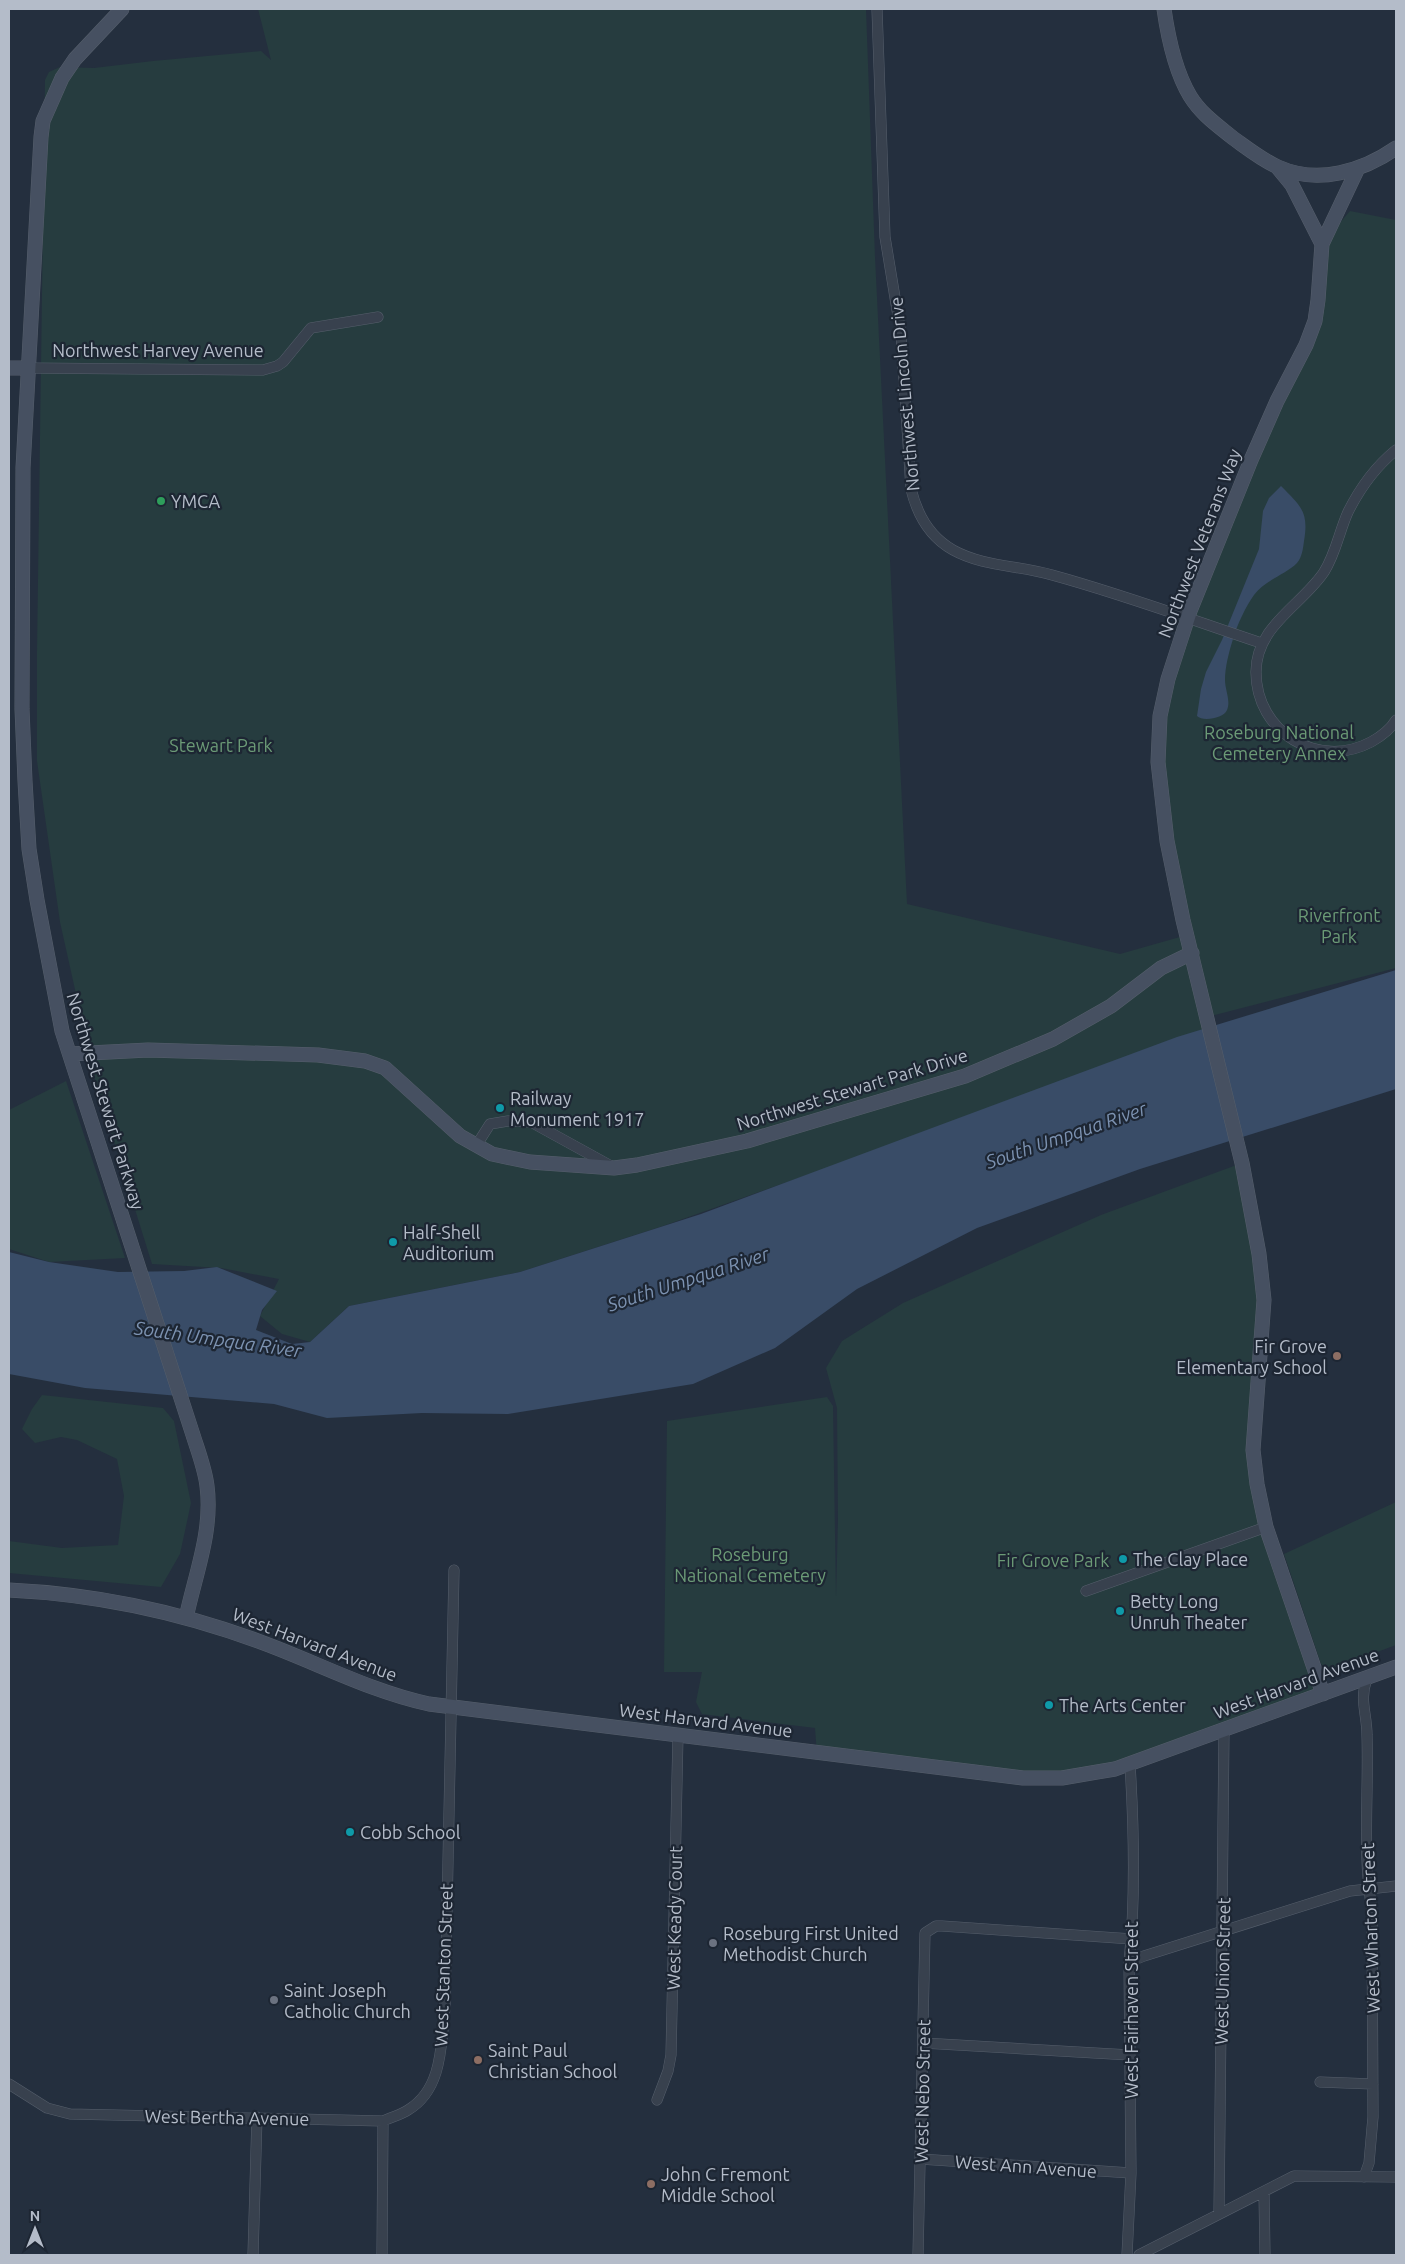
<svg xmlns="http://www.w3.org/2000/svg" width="1405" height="2264" font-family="Ubuntu,sans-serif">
<rect width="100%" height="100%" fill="#242f3e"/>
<path fill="#263c3f" d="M 258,9 L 866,9 L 875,257 L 907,904 L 1120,954 L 1187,935 L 1176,884 L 1160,716 L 1178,647 L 1318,300 L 1332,232 L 1350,211 L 1396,220 L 1396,968 L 1207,1017 L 1222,1078 L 807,1175 L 663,1226 L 520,1272 L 349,1306 L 310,1342 L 282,1334 L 260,1316 L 279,1279 L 221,1268 L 152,1264 L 96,1084 L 60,922 L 37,761 L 37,651 L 45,80 L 49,72 L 60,67 L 94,68 L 153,61 L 261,51 L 271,60 Z
M 66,1081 L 125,1258 L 49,1262 L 9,1249 L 9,1110 Z
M 1242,1163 L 1264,1300 L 1255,1470 L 1323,1694 L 1177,1747 L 1062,1778 L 817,1754 L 815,1728 L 702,1714 L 696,1702 L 702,1672 L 664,1672 L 667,1421 L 827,1397 L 833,1406 L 836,1598 L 838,1520 L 837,1408 L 826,1368 L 842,1341 L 903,1303 L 1101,1215 Z
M 42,1395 L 163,1408 L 174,1421 L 191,1503 L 180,1554 L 161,1587 L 9,1573 L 9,1541 L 62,1548 L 118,1545 L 124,1496 L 117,1459 L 77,1440 L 61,1437 L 35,1443 L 22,1429 L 32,1409 Z
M 1396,1502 L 1396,1645 L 1334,1668 L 1327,1668 L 1321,1664 L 1284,1554 Z"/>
<path fill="#394c67" d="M 1281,486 C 1301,506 1309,512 1304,541 C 1303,549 1302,557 1297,563 C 1285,575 1265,580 1254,595 C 1246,606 1237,625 1233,639 C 1229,652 1225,667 1225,680 C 1225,690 1231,701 1227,710 C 1224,718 1203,722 1197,716 L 1201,689 L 1206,672 L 1222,640 L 1259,549 L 1263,511 L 1269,498 Z
M 1396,970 L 1396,1089 L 1140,1169 L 977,1228 L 857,1289 L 775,1348 L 693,1384 L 508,1414 L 422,1413 L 327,1418 L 274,1404 L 85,1388 L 9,1374 L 9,1252 L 49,1262 L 118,1272 L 184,1271 L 217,1267 L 277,1291 L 262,1310 L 256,1330 L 292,1344 L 310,1342 L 349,1306 L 520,1272 L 701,1214 L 1177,1037 Z"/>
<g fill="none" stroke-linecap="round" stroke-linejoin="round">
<g stroke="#565f6c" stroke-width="11">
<path id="street" d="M 877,9 L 885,237 L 901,334 L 911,489 C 917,514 930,537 953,550 C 984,567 1018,565 1052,575 C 1122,594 1192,620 1261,643
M 27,368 L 263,370 L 277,366 L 283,362 L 311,328 L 378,317
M 1396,450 C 1375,467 1360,488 1348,512 C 1339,532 1336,553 1324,572 C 1301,606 1256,626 1256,672 C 1256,732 1318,770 1371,742 C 1380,737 1390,730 1396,720
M 476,1146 L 490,1124 L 508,1121 L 531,1122 L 611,1166
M 1086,1591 L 1266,1527
M 1129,1962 L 1144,1956 L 1350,1891 L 1396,1886
M 923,2043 L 1130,2055
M 1320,2082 L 1373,2084
M 9,2084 L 47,2108 L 70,2114 L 383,2121 C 391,2117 401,2115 408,2110 C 443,2089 441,2044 445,2008 L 454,1570
M 657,2100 L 668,2071 L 671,2055 L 678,1735
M 920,2159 L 1131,2173
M 1364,2177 L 1369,2163 L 1373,2117 L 1372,1910 C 1362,1852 1369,1793 1367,1735 C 1367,1714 1359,1699 1367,1679
M 1264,2192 L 1265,2255
M 1219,2213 L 1224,1730
M 253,2255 L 257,2117
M 382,2255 L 383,2121
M 918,2255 L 925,1933 L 936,1926 L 942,1926 L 1132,1939
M 1127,2255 L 1131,2173 L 1129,1962 C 1136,1897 1134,1829 1130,1764
M 1139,2255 L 1294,2176 L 1396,2177"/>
</g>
<g stroke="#565f6c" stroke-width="15">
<path id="secondary" d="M 122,9 L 75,59 L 62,78 L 43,121 L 41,137 L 23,468 L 22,709 L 25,781 L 29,849 L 37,900 L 62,1031 L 193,1435 C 198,1451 205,1469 207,1486 C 213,1531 195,1575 186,1618
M 1164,9 C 1168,37 1175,71 1190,96 C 1201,114 1217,125 1233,138 C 1247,148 1262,160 1278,167 C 1318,185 1363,171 1396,148
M 1278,168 L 1292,185 L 1322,244 L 1358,168
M 1322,244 L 1318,300 L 1315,321 L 1306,345 L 1277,401 L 1251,460 L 1190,611 L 1168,679 L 1160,716 L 1158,762 L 1167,841 L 1183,920 L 1242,1163 L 1259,1254 L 1264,1300 L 1253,1450 L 1257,1484 L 1266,1527 L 1323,1694
M 9,368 L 27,368
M 70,1054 L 148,1050 L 318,1055 L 365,1061 L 385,1068 L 460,1136 L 492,1154 L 530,1162 L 614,1168 L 637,1165 L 747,1141 L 965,1076 L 1053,1039 L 1111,1006 L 1161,968 L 1192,953
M 9,1590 C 93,1594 179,1612 258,1641 C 316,1662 369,1691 429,1704 L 1023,1778 L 1062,1778 L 1115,1769 L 1396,1667"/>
</g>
<use href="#street" stroke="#38414e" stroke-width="10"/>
<use href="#secondary" stroke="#465061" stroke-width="14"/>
</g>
<circle fill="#2e9e5b" stroke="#1d2633" stroke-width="2" cx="161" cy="501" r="5"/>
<g fill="#0f9aa8" stroke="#1d2633" stroke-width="2">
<circle cx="500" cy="1108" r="5"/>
<circle cx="393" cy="1242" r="5"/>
<circle cx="1123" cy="1559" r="5"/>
<circle cx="1120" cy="1611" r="5"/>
<circle cx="1049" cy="1705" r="5"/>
<circle cx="350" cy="1832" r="5"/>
</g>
<g fill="#8d6e63" stroke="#1d2633" stroke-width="2">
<circle cx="1337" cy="1356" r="5"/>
<circle cx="478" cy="2060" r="5"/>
<circle cx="651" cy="2184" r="5"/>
</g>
<g fill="#6b7280" stroke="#1d2633" stroke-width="2">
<circle cx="713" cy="1943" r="5"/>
<circle cx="274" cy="2000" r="5"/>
</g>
<g text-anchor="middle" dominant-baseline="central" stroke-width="4.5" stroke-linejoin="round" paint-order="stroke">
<g font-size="18" fill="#b4bcc9" stroke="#1d2633">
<text x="158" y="350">Northwest Harvey Avenue</text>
<text transform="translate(904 394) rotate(-95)">Northwest Lincoln Drive</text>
<text transform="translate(1199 543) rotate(-69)">Northwest Veterans Way</text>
<text transform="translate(852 1089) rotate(-17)">Northwest Stewart Park Drive</text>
<text transform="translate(106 1101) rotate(73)">Northwest Stewart Parkway</text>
<text transform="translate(315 1644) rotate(21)">West Harvard Avenue</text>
<text transform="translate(1296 1683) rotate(-20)">West Harvard Avenue</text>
<text transform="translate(706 1720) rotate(7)">West Harvard Avenue</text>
<text transform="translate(674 1918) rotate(-89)">West Keady Court</text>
<text transform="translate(1370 1928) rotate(-92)">West Wharton Street</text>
<text transform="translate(443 1965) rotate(-88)">West Stanton Street</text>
<text transform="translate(1222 1971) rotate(-89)">West Union Street</text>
<text transform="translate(1131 2010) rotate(-90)">West Fairhaven Street</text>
<text transform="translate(922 2091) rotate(-89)">West Nebo Street</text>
<text transform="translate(227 2117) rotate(1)">West Bertha Avenue</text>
<text transform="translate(1026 2166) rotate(4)">West Ann Avenue</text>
</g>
<g font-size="18" fill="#b4bcc9" stroke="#1d2633" text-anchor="start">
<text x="171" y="501">YMCA</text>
<text x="510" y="1098">Railway<tspan x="510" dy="21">Monument 1917</tspan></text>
<text x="403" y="1232">Half-Shell<tspan x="403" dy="21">Auditorium</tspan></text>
<text x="1327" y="1346" text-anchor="end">Fir Grove<tspan x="1327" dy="21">Elementary School</tspan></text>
<text x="1133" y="1559">The Clay Place</text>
<text x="1130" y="1601">Betty Long<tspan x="1130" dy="21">Unruh Theater</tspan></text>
<text x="1059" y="1705">The Arts Center</text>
<text x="360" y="1832">Cobb School</text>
<text x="723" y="1933">Roseburg First United<tspan x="723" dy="21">Methodist Church</tspan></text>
<text x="284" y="1990">Saint Joseph<tspan x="284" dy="21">Catholic Church</tspan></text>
<text x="488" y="2050">Saint Paul<tspan x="488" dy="21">Christian School</tspan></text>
<text x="661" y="2174">John C Fremont<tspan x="661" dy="21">Middle School</tspan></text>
</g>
<g font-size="18" fill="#6b9a76" stroke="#1d2633">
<text x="1279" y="732">Roseburg National<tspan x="1279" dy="21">Cemetery Annex</tspan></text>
<text x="221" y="745">Stewart Park</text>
<text x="1339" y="915">Riverfront<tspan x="1339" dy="21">Park</tspan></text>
<text x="750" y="1554">Roseburg<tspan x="750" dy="21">National Cemetery</tspan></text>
<text x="1053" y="1560">Fir Grove Park</text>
</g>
<g font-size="19" font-style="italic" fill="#7c92b1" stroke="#1d2633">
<text transform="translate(1066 1135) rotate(-19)">South Umpqua River</text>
<text transform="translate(688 1279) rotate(-18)">South Umpqua River</text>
<text transform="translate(218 1339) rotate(8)">South Umpqua River</text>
</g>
</g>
<rect width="1405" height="2264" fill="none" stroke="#b4bcc9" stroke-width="20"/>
<g transform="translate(35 2229)" stroke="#1d2633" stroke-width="4" paint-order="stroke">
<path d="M0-4L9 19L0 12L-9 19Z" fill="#b4bcc9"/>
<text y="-8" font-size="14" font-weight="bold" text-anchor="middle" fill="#b4bcc9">N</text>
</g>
</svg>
